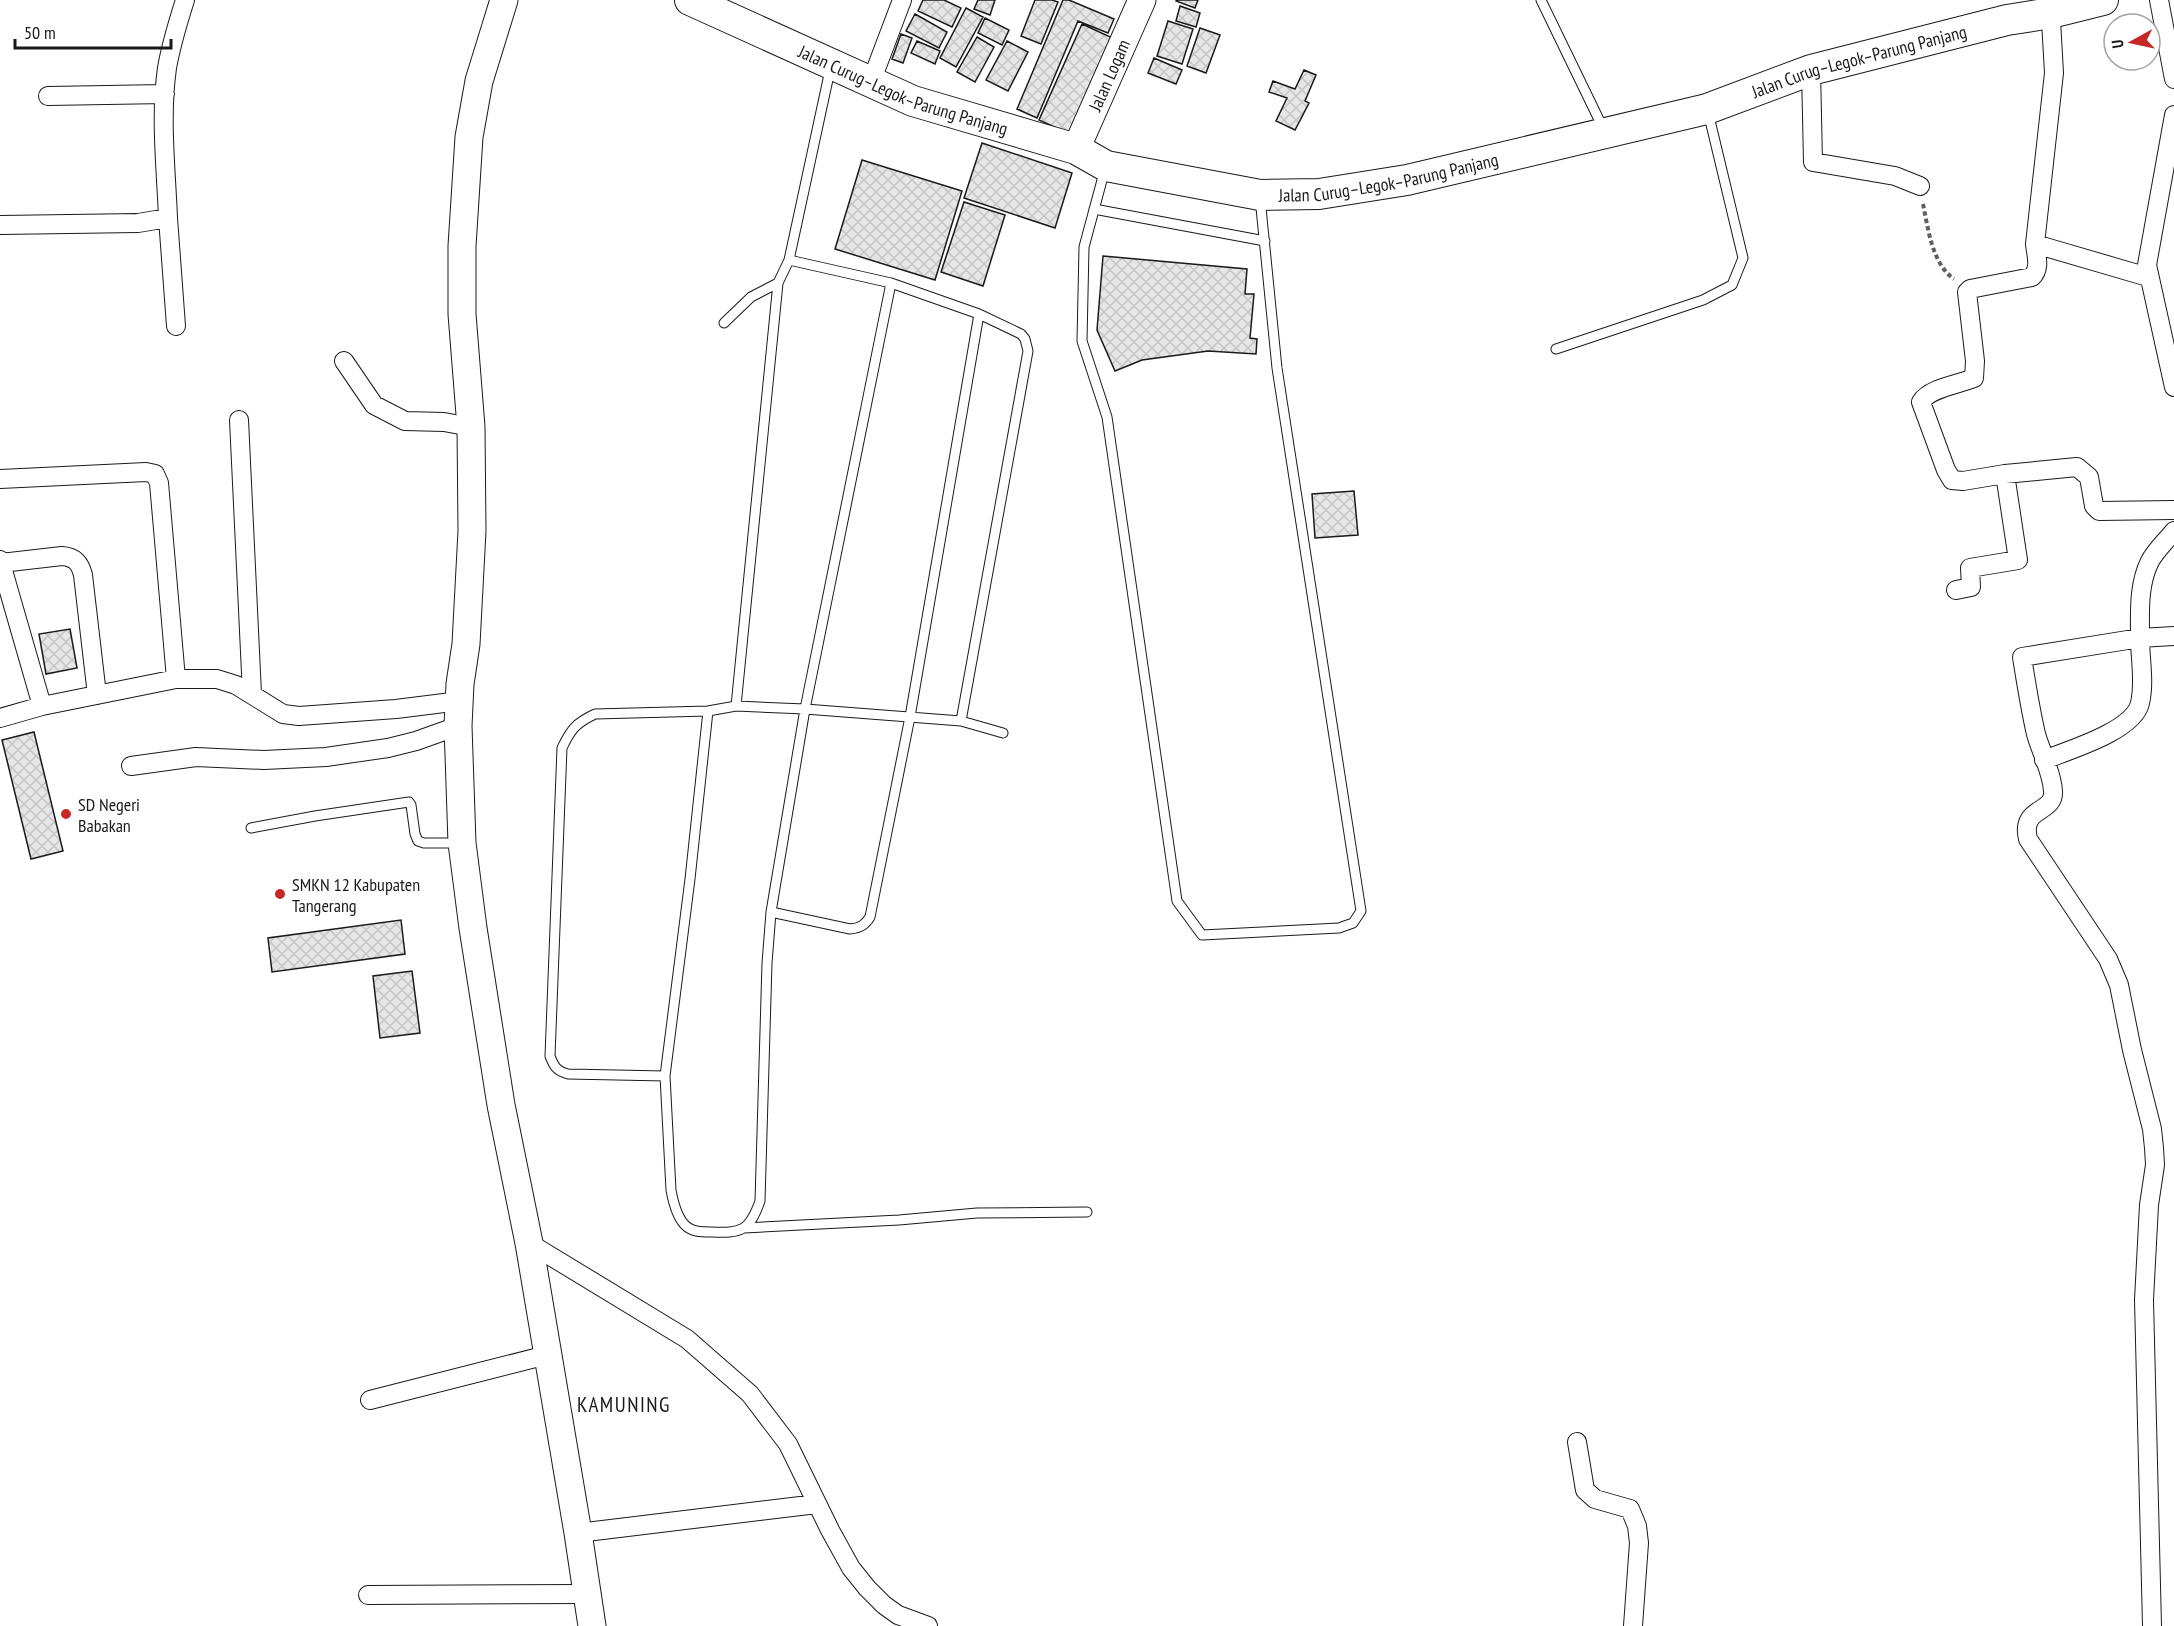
<svg xmlns="http://www.w3.org/2000/svg" width="2174" height="1626" font-family="'PT Sans Narrow',sans-serif">
<defs>
<pattern id="building-cross-hatch" width="8" height="8" patternUnits="userSpaceOnUse" patternTransform="scale(1.5)"><rect width="8" height="8" fill="#e6e6e6"/><path d="M0 0l8 8M0 8l8-8" fill="none" stroke="#c5c5c5"/></pattern>
</defs>
<rect width="100%" height="100%" fill="#fff"/>
<path fill="url(#building-cross-hatch)" stroke="#1a1a1a" stroke-width="1.5" d="M 923,0 L 944,0 L 961,8 L 952,27 L 918,11 Z
M 978,0 L 995,0 L 990,15 L 974,9 Z
M 1035,0 L 1052,0 L 1058,2 L 1041,44 L 1021,36 Z
M 1063,0 L 1069,0 L 1114,19 L 1108,33 L 1078,21 L 1037,118 L 1017,109 Z
M 1177,0 L 1198,0 L 1195,8 L 1176,1 Z
M 1180,6 L 1200,13 L 1196,27 L 1176,21 Z
M 966,8 L 983,17 L 956,67 L 940,58 Z
M 915,14 L 947,32 L 939,48 L 906,31 Z
M 985,18 L 1009,30 L 1002,45 L 978,33 Z
M 1168,21 L 1193,29 L 1182,64 L 1157,56 Z
M 1082,24 L 1117,40 L 1074,136 L 1039,120 Z
M 1200,28 L 1220,35 L 1206,73 L 1187,66 Z
M 901,34 L 912,38 L 903,63 L 892,59 Z
M 977,37 L 994,47 L 975,82 L 957,72 Z
M 917,41 L 940,51 L 935,64 L 911,53 Z
M 1007,41 L 1028,52 L 1008,91 L 986,80 Z
M 1154,58 L 1182,70 L 1176,84 L 1148,73 Z
M 1304,70 L 1316,75 L 1305,101 L 1309,103 L 1295,130 L 1276,121 L 1287,98 L 1269,92 L 1273,81 L 1295,89 Z
M 982,143 L 1072,173 L 1055,228 L 964,198 Z
M 862,160 L 962,191 L 935,280 L 835,249 Z
M 964,202 L 1005,215 L 983,286 L 941,272 Z
M 1103,256 L 1247,269 L 1245,294 L 1254,294 L 1250,338 L 1257,339 L 1256,354 L 1208,351 L 1142,360 L 1115,371 L 1097,330 Z
M 1354,491 L 1358,535 L 1315,538 L 1312,494 Z
M 70,629 L 77,668 L 46,674 L 39,634 Z
M 34,732 L 63,851 L 31,859 L 2,740 Z
M 401,920 L 405,954 L 272,972 L 268,938 Z
M 412,971 L 420,1033 L 380,1038 L 373,976 Z"/>
<g fill="none" stroke-linecap="round" stroke-linejoin="round">
<g stroke="#1a1a1a" stroke-width="11">
<path id="lane" d="M 1541,0 L 1604,130
M 1105,169 L 1084,247 L 1082,341 L 1107,417 L 1177,901 L 1202,935 L 1339,928 L 1353,923 L 1361,911 L 1277,368 L 1260,198
M 1094,209 L 1265,241
M 724,323 L 751,297 L 778,283
M 1556,349 L 1703,300 L 1732,285 L 1743,258 L 1708,112
M 736,706 L 778,283 L 789,260 L 830,70
M 708,711 L 690,879 L 665,1076 L 671,1190 C 673,1201 676,1215 684,1224 C 691,1232 701,1232 711,1232 C 741,1233 749,1232 760,1201 L 767,963 L 771,912 L 805,709 L 891,283
M 961,721 L 1028,351 L 1025,339 L 1021,334 L 979,314
M 251,828 L 315,816 L 409,802 L 411,805 L 415,834 L 418,841 L 424,843 L 460,843
M 771,912 L 850,929 C 860,928 865,925 870,917 L 910,717 L 979,314 L 891,283 L 789,260
M 665,1076 L 568,1074 C 557,1071 554,1067 550,1056 L 562,748 C 571,729 576,723 595,714 L 708,711 L 736,706 L 805,709 L 961,721 L 1003,733
M 744,1228 L 899,1220 L 977,1213 L 1087,1212"/>
</g>
<g stroke="#1a1a1a" stroke-width="20">
<path id="street" d="M 2159,0 L 2174,79
M 2050,3 L 2054,73 L 2035,244 C 2036,255 2041,268 2032,277 L 1970,289 L 1967,292 L 1975,361 L 1974,378 C 1960,384 1929,388 1921,402 L 1946,470 L 1952,480 L 1963,481 L 2005,474 L 2077,467 L 2089,477 L 2094,506 L 2099,511 L 2174,510
M 1811,70 L 1813,162 L 1895,176 L 1920,186
M 871,82 L 902,0
M 48,96 L 165,94
M 2174,115 L 2147,265 L 2174,387
M 168,218 L 176,326
M 0,225 L 138,223 L 168,218 C 166,168 160,117 167,68 C 171,45 178,22 185,0
M 2035,244 L 2148,277
M 344,361 L 374,405 L 405,421 L 444,422 L 471,427
M 239,420 L 252,694
M 0,479 L 146,472 L 155,474 L 159,483 L 176,679
M 2174,531 C 2166,541 2156,550 2150,561 C 2138,585 2140,612 2140,638 L 2174,636
M 0,560 L 42,706
M 1,563 L 62,556 C 75,557 80,563 83,575 L 97,695
M 1956,590 L 1971,587 L 1970,568 L 2018,560 L 2005,474
M 0,718 L 42,706 L 176,679 L 217,679 L 236,685 L 283,714 L 299,716 L 396,709 L 460,701
M 2044,760 C 2069,750 2134,731 2140,703 C 2145,682 2140,659 2140,638 L 2022,657 C 2026,682 2030,708 2036,734 C 2041,752 2052,772 2053,791 C 2055,814 2020,806 2028,839 L 2108,959 L 2119,985 L 2132,1050 L 2152,1129 L 2154,1148 L 2155,1165 L 2149,1205 L 2144,1300 L 2152,1626
M 131,766 L 196,757 L 264,760 L 326,757 L 388,748 L 416,741 L 458,726
M 529,1243 L 687,1339 L 750,1394 L 788,1444 L 830,1530 L 851,1568 L 867,1588 L 884,1605 L 898,1615 L 928,1626
M 370,1400 L 547,1355
M 1577,1442 L 1585,1490 L 1595,1499 L 1630,1509 L 1637,1526 L 1639,1543 L 1633,1626
M 578,1533 L 817,1504
M 368,1595 L 587,1594"/>
</g>
<g stroke="#1a1a1a" stroke-width="29">
<g id="secondary">
<path d="M 504,0 L 479,81 L 469,137 L 462,246 L 462,314 L 471,427 L 472,531 L 466,644 L 460,684 L 458,726 L 462,843 L 473,928 L 501,1105 L 529,1243 L 578,1533 L 592,1626"/>
<path id="s1" d="M 1076,149 L 1142,0"/>
</g>
</g>
<g stroke="#1a1a1a" stroke-width="32">
<g id="primary">
<path id="s2" d="M 690,0 L 913,101 L 1076,149 L 1106,166 L 1260,195 L 1319,194 L 1407,180 L 1707,109 L 1811,70 L 2007,20 L 2051,13 L 2103,0"/>
</g>
</g>
<path stroke="#5f5f5f" stroke-width="4" stroke-dasharray="4.5 3" stroke-linecap="butt" d="M 1923,204 C 1928,228 1932,264 1954,279"/>
<use href="#lane" stroke="#fff" stroke-width="9"/>
<use href="#street" stroke="#fff" stroke-width="18"/>
<use href="#secondary" stroke="#fff" stroke-width="27"/>
<use href="#primary" stroke="#fff" stroke-width="30"/>
</g>
<g fill="#c62828" stroke="#fff" stroke-width="2">
<circle cx="66" cy="814" r="6"/>
<circle cx="280" cy="894" r="6"/>
</g>
<g text-anchor="middle" dominant-baseline="central" stroke-width="4.5" stroke-linejoin="round" paint-order="stroke">
<g font-size="18" fill="#1a1a1a" stroke="#fff">
<text stroke="none"><textPath href="#s2" startOffset="1222">Jalan Curug–Legok–Parung Panjang</textPath></text>
<text stroke="none"><textPath href="#s1" startOffset="81">Jalan Logam</textPath></text>
<text stroke="none"><textPath href="#s2" startOffset="232">Jalan Curug–Legok–Parung Panjang</textPath></text>
<text stroke="none"><textPath href="#s2" startOffset="736">Jalan Curug–Legok–Parung Panjang</textPath></text>
</g>
<g font-size="18" fill="#1a1a1a" stroke="#fff" text-anchor="start">
<text x="78" y="804">SD Negeri<tspan x="78" dy="21">Babakan</tspan></text>
<text x="292" y="884">SMKN 12 Kabupaten<tspan x="292" dy="21">Tangerang</tspan></text>
</g>
<g font-size="21" letter-spacing="1.5" fill="#1a1a1a" stroke="#fff">
<text x="624" y="1404">KAMUNING</text>
</g>
</g>
<g transform="translate(2132 42) rotate(262)"><circle r="28" fill="#ffffff" stroke="#a3a3a3" stroke-width="1.5"/>
<path d="M0-4.5L10 22L0 15L-10 22Z" fill="#c62828"/>
<text y="-9" font-size="16" font-weight="bold" text-anchor="middle" fill="#1a1a1a">U</text>
</g>
<path d="M15 39v9h156v-9" fill="none" stroke="#1a1a1a" stroke-width="3"/>
<text x="24" y="39" font-size="18" fill="#1a1a1a" stroke="#ffffff" stroke-width="4.5" paint-order="stroke">50 m</text>
</svg>
